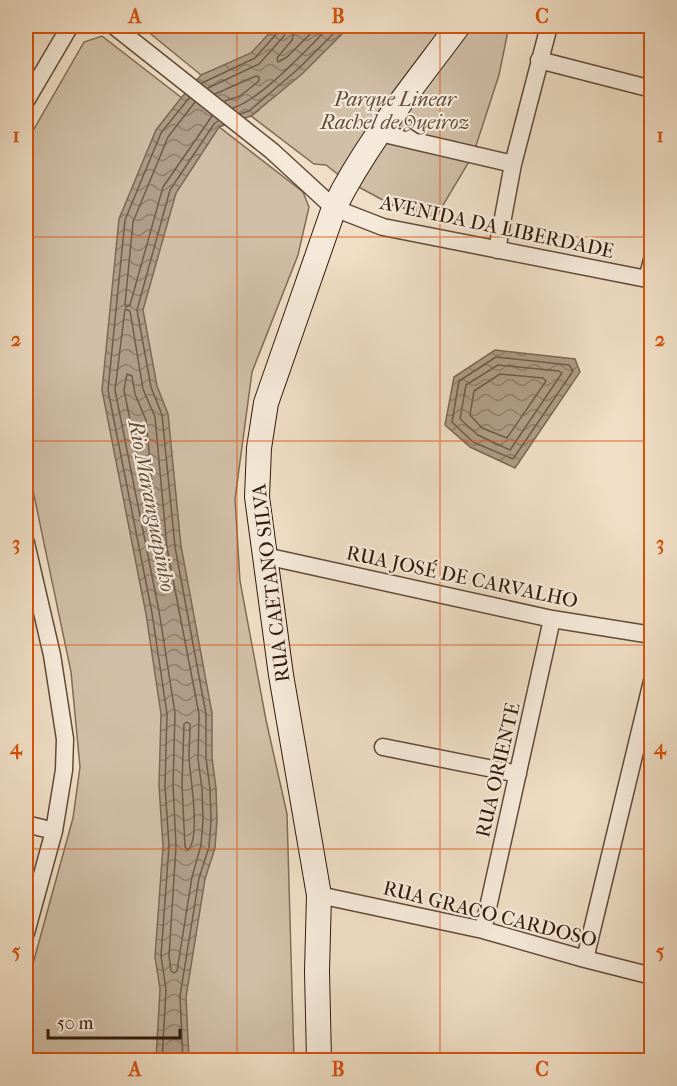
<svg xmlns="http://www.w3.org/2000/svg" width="677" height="1086" font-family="'IM FELL French Canon',serif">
<defs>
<pattern id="water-waves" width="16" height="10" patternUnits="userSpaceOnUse" patternTransform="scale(1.5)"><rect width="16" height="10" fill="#af9c86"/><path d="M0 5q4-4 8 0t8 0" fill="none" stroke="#8f7e6c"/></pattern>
</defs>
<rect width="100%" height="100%" fill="#f0dfc6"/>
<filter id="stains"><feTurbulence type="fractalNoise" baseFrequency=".00333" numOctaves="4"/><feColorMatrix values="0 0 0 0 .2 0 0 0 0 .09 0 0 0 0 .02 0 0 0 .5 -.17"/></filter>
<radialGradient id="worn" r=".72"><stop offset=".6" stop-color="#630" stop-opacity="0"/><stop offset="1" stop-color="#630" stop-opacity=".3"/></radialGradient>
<path fill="#d0bea6" stroke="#816c58" stroke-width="1.5" d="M 141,26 L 509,26 L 499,75 L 473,155 L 436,217 L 392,205 L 344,179 L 326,165 L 314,164 L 251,116 L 259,110 L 211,71 L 201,75 Z
M 102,36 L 303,192 L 309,207 L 298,255 L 252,372 L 235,499 L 240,581 L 266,720 L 287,814 L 294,1060 L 26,1060 L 26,989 L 73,818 L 80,767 L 71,672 L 26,457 L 26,143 L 84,42 Z"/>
<path fill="url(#water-waves)" stroke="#7d6854" stroke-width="1.5" d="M 276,26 L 350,26 L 302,74 L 251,116 L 219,127 L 176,193 L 143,310 L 157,386 L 168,414 L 181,546 L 212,713 L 212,758 L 216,788 L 217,820 L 215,848 L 205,879 L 186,997 L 189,1060 L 156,1060 L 160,989 L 155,957 L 163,846 L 159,786 L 161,714 L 146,614 L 102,390 L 119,219 L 156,130 L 181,98 L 201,75 L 251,53 Z
M 495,350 L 575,359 L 580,372 L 515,468 L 470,447 L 445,425 L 454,377 Z"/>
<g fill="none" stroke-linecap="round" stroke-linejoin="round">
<path stroke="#705b48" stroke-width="1.5" d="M 296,26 L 292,40 L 277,58 L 278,62 L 287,57 L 318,26
M 202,83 L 255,58 L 278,32 L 280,26
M 208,88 L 259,64 L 284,36 L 287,26
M 215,94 L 256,76 L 259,77 L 259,81 L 240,96 L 225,101
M 195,102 L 168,137 L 133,222 L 125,304 L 126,307 L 130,305 L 163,187 L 212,116
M 233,108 C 263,98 307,49 330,26
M 240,114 L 249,111 L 298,69 L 341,26
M 125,309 L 130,311 L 143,389 L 155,417 L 167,548 L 199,714 L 198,759 L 202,789 L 203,820 L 201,845 L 192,877 L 177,971 L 174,973 L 171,971 L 169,956 L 176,846 L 173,785 L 175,713 L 159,611 L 115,390 Z
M 496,357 L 569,365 L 573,371 L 513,459 L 473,442 L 452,422 L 459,381 Z
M 498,365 L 559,371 L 562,373 L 510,450 L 478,435 L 460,419 L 466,385 Z
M 127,374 L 132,376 L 135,394 L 146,420 L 155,513 L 152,516 L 149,514 L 124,390 Z
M 500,374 L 543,378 L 546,381 L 507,438 L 482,428 L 470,415 L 474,391 Z
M 187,722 L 190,724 C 190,735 189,747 189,758 C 190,776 201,838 188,850 L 185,847 L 182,785 L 184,724 Z
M 162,1060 L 166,990 L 161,956 L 169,846 L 165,786 L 167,714 L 152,613 L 108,390 L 125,220 L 161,133 L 189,98
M 183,1060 L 180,996 L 199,878 L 209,847 L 211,821 L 210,789 L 206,758 L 206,714 L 175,547 L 162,415 L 151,387 L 137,310 L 170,190 L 214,124 L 218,121"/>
<g stroke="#624b39" stroke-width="19">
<path id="minor" d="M 114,26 L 272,151 L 334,208 L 383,227 L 652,280
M 539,60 L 652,89
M 26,101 L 70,26
M 380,133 L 513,164
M 497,250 L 513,164 L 549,26
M 647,279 L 652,260
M 26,543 L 52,655 L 65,739 L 64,770 L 54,831 L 26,933
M 265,556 L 552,619 L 652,635
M 383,747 L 518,774
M 26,824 L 54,831
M 319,895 L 483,930 L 585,959 L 652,976
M 483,930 L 552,619
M 585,959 L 652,681"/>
</g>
<g stroke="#321a0a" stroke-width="26">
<path id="secondary" d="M 319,1060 L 317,971 L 319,895 L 281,675 L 257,497 L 259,448 L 266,403 L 334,208 C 366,143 415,84 458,26"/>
</g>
<use href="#minor" stroke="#f5eada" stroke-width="16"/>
<use href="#secondary" stroke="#f5eada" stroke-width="24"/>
</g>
<path fill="none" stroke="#d6530c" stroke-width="1.5" stroke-opacity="0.55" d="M 237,26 L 237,1060M 440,26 L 440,1060M 26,237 L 652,237M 26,441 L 652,441M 26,645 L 652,645M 26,849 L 652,849"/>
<g text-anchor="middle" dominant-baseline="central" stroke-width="4.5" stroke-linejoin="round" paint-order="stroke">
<g font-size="20" font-style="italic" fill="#614b39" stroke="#f5eada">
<text x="395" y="99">Parque Linear<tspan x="395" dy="23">Rachel de Queiroz</tspan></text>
</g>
<g font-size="20" fill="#321a0a" stroke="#f5eada">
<text transform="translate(497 227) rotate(12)">AVENIDA DA LIBERDADE</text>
<text transform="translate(462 577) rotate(12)">RUA JOSÉ DE CARVALHO</text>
<text transform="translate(271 583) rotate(-97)">RUA CAETANO SILVA</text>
<text transform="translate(498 770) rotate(-77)">RUA ORIENTE</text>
<text transform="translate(490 914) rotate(14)">RUA GRACO CARDOSO</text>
</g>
<g font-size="21" font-style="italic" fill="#644e3c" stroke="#f5eada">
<text transform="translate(152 506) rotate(79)">Rio Maranguapinho</text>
</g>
</g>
<rect width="677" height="1086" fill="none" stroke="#f0dfc6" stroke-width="66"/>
<path d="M48 1029v9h132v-9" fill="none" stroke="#321a0a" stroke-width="3"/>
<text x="57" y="1029" font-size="18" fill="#321a0a" stroke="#f5eada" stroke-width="4.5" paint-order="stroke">50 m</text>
<rect x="33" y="33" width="611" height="1020" fill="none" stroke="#d6530c" stroke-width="2"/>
<g font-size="20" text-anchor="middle" font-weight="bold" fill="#d6530c">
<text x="135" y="23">A</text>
<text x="338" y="23">B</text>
<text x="542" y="23">C</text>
<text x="16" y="142">1</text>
<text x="660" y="142">1</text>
<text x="16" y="346">2</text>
<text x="660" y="346">2</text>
<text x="16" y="550">3</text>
<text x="660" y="550">3</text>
<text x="16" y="754">4</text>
<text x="660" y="754">4</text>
<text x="16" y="958">5</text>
<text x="660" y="958">5</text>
<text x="135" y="1076">A</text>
<text x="338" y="1076">B</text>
<text x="542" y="1076">C</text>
</g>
<rect width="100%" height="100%" filter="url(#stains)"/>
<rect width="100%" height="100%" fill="url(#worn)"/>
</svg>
